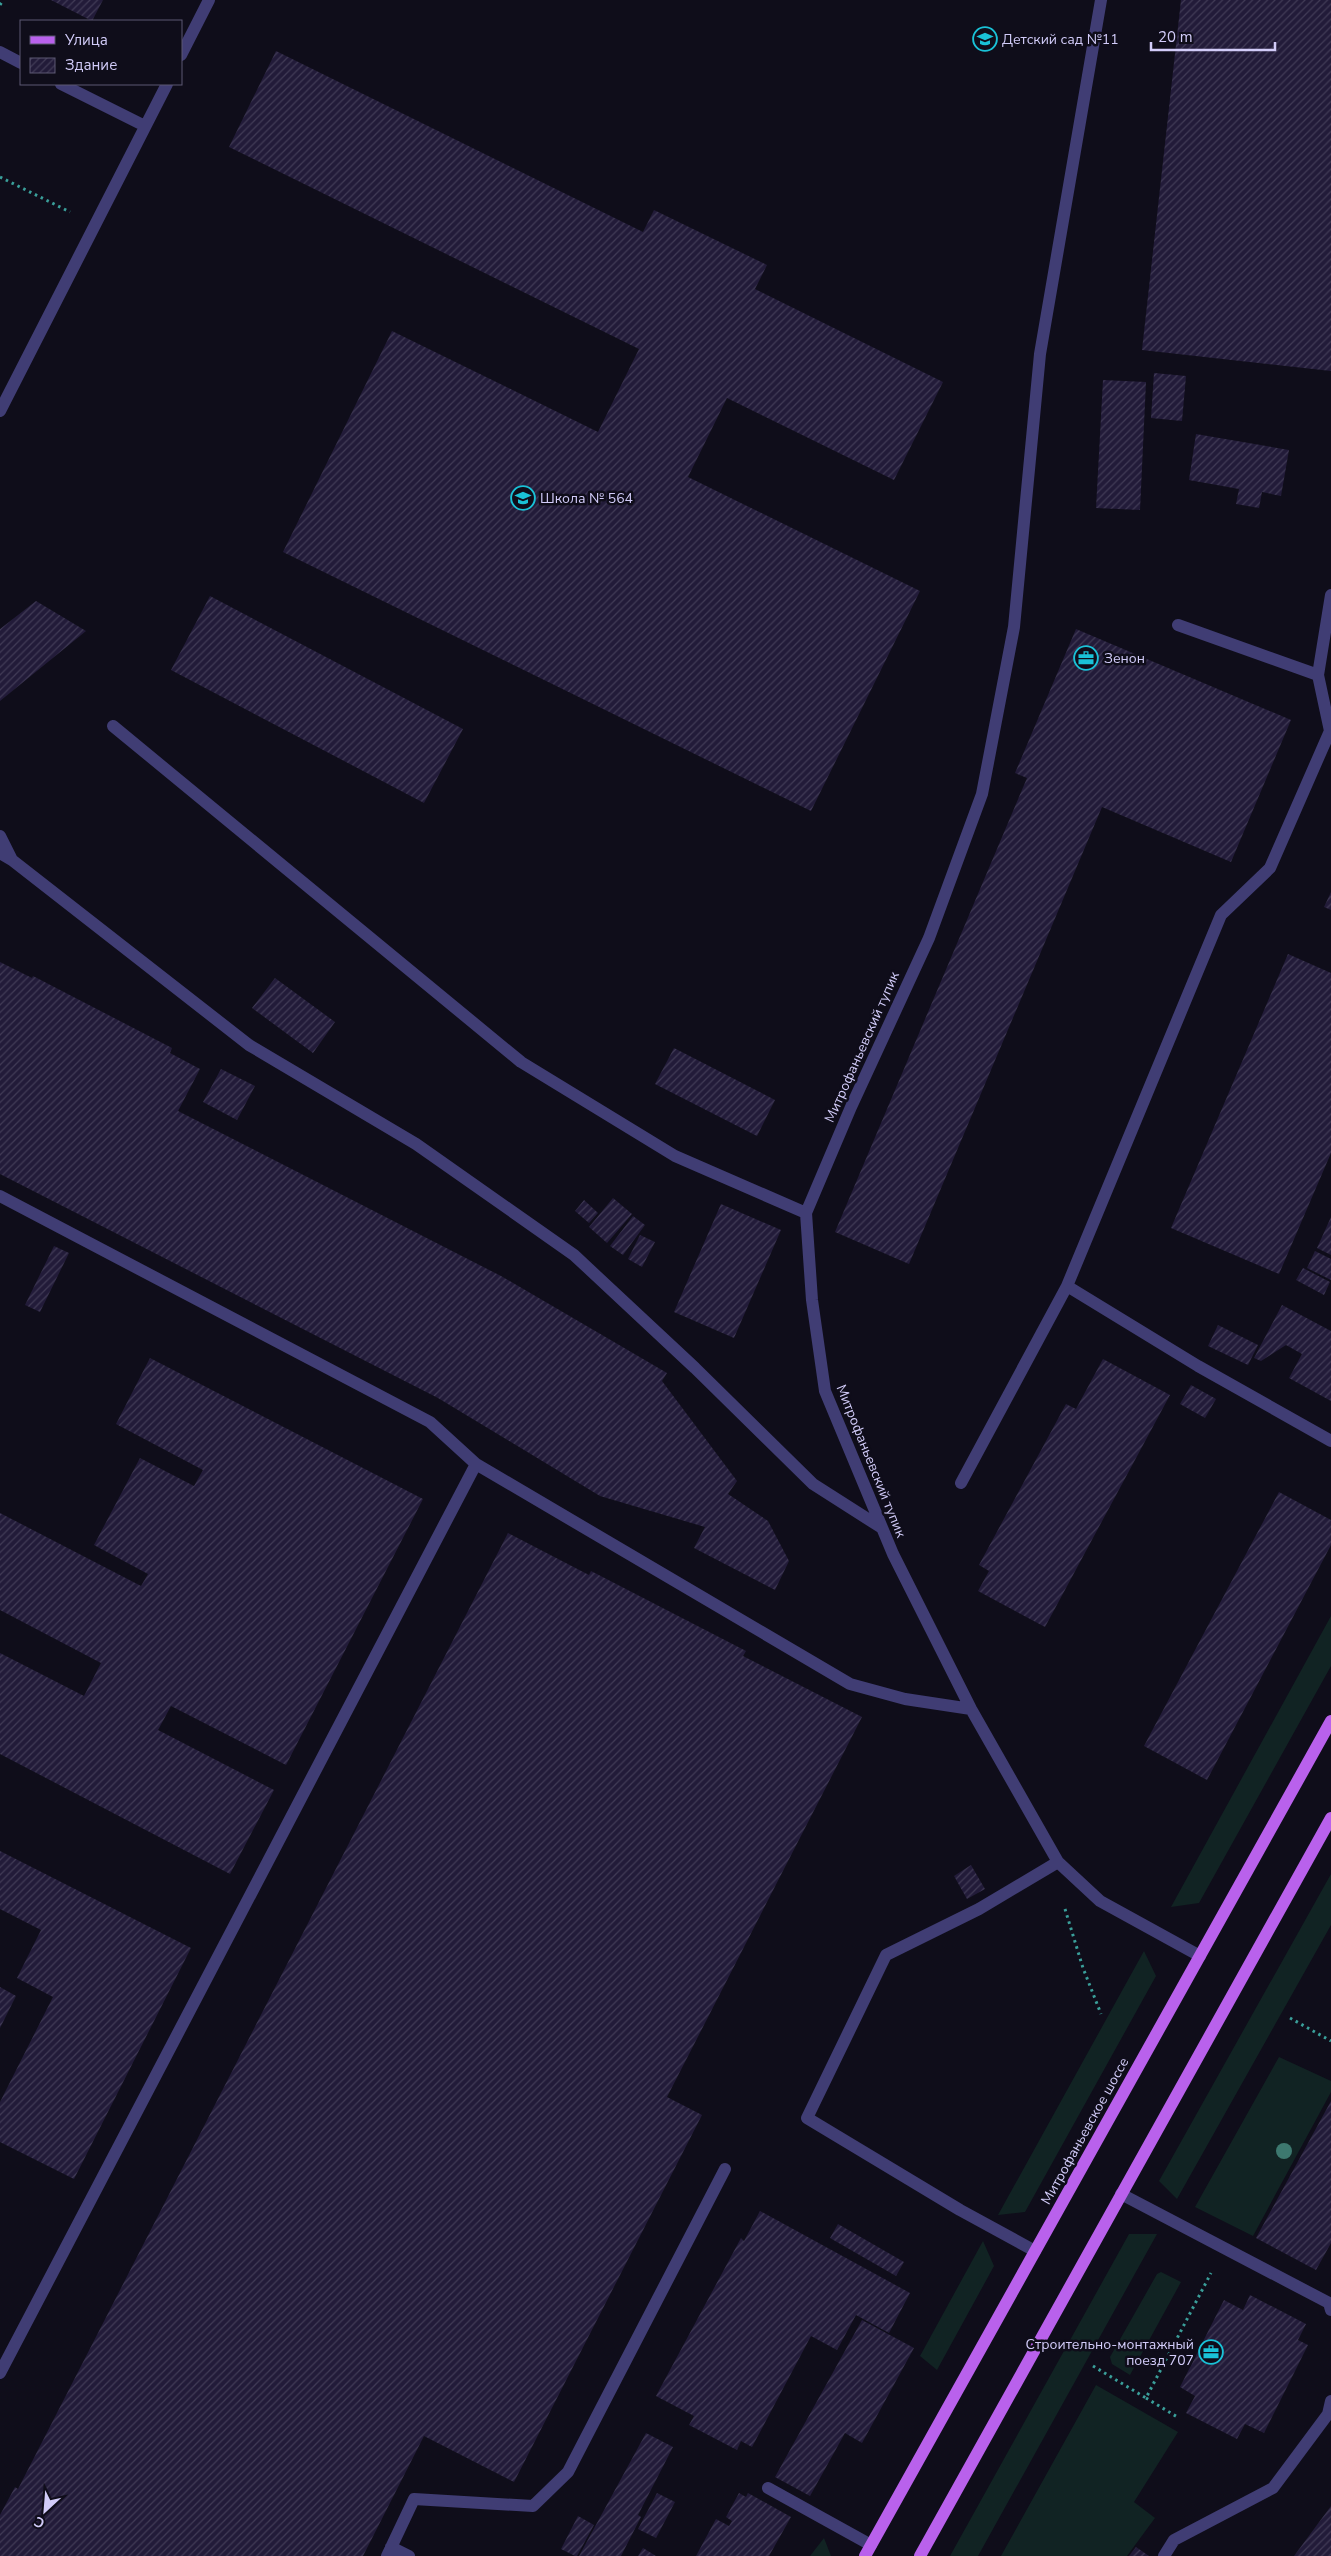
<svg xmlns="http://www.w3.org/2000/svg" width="1331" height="2556" font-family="'Nunito Sans',sans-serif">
<defs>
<pattern id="building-hatch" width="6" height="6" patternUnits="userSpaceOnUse" patternTransform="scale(1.25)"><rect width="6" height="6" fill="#221b39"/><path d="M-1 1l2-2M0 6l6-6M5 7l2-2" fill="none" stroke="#413b56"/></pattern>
</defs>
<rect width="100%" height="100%" fill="#0f0d1a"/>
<path fill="#112323" d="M 1331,1616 L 1331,1666 L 1199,1903 L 1171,1907 Z
M 1331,1874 L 1331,1925 L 1177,2199 L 1159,2181 Z
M 1144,1951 L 1156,1976 L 1025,2212 L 998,2215 Z
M 1279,2057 L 1331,2081 L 1331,2092 L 1253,2236 L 1195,2207 Z
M 1129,2234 L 1157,2234 L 978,2556 L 950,2556 Z
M 983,2241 L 994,2266 L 937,2370 L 920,2356 Z
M 1161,2272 L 1181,2282 L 1130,2375 L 1112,2364 L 1110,2357 L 1157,2274 Z
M 1096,2385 L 1178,2432 L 1134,2502 L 1155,2518 L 1127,2556 L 1001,2556 Z
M 824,2538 L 831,2556 L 810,2556 Z"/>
<path fill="url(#building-hatch)" d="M 51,0 L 103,0 L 92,21 Z
M 1181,0 L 1331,0 L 1331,371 L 1142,350 Z
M 276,51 L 643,232 L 654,210 L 767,265 L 755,289 L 943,382 L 894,480 L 727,398 L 688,477 L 920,591 L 811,811 L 283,552 L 392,331 L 598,432 L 639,349 L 229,147 Z
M 1154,373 L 1186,376 L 1182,421 L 1151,418 Z
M 1103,380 L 1146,382 L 1140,510 L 1096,508 Z
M 1196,434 L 1289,450 L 1281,496 L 1262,492 L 1259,508 L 1236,504 L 1239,489 L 1189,480 Z
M 210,596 L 463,729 L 424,803 L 171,670 Z
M 36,601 L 86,631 L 0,701 L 0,629 Z
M 1076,629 L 1291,720 L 1231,862 L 1102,807 L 909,1264 L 835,1232 L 1027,778 L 1015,773 Z
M 1331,892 L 1331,910 L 1324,907 Z
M 1288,954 L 1331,973 L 1331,1153 L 1279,1274 L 1171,1228 Z
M 0,962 L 32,978 L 33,976 L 172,1048 L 170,1053 L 200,1069 L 178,1111 L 501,1276 L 667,1373 L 662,1381 L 737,1481 L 728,1494 L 768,1521 L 789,1561 L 775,1590 L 694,1548 L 705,1527 L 600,1496 L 438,1398 L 0,1174 Z
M 275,978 L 335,1022 L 313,1053 L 252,1008 Z
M 674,1048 L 775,1100 L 757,1136 L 655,1084 Z
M 221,1069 L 255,1086 L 237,1120 L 203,1102 Z
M 613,1198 L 632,1214 L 607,1243 L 589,1227 Z
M 584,1200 L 598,1213 L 589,1223 L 575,1211 Z
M 721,1204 L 781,1230 L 734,1338 L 674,1312 Z
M 633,1216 L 645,1225 L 623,1255 L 610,1246 Z
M 1331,1217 L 1331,1255 L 1317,1248 Z
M 640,1235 L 655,1242 L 642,1267 L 628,1259 Z
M 54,1246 L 69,1253 L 40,1312 L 25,1305 Z
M 1315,1251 L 1331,1259 L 1331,1280 L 1307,1268 Z
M 1303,1268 L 1330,1282 L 1324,1295 L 1296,1280 Z
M 1282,1305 L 1331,1331 L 1331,1401 L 1289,1378 L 1302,1354 L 1286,1345 L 1261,1361 L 1254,1358 Z
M 1218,1325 L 1258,1345 L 1248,1365 L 1208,1346 Z
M 150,1358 L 423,1499 L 286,1765 L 171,1706 L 158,1730 L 274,1790 L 230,1874 L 0,1754 L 0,1653 L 84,1696 L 101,1663 L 0,1610 L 0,1513 L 141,1586 L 148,1574 L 94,1545 L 140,1458 L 194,1486 L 203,1470 L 116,1424 Z
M 1103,1359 L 1170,1395 L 1045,1627 L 978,1591 L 989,1571 L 979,1565 L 1066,1404 L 1076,1409 Z
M 1191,1385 L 1216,1399 L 1205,1418 L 1180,1404 Z
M 1279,1492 L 1331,1520 L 1331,1545 L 1207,1780 L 1144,1746 Z
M 508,1533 L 589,1575 L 591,1571 L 746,1651 L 743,1656 L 862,1717 L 667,2097 L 702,2115 L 514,2482 L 424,2436 L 363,2556 L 0,2556 L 0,2515 L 15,2487 L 18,2489 Z
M 0,1851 L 191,1948 L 74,2179 L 0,2142 L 0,2102 L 53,1997 L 17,1978 L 41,1930 L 0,1909 Z
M 971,1865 L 985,1889 L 967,1899 L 954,1876 Z
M 0,1987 L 16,1996 L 0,2028 Z
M 1331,2101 L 1331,2243 L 1316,2270 L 1256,2238 Z
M 760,2211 L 910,2293 L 889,2333 L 856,2315 L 837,2350 L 811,2336 L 752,2447 L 741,2441 L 737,2450 L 689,2425 L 694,2416 L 656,2396 L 741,2238 L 744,2241 Z
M 838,2224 L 904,2262 L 896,2276 L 830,2238 Z
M 1250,2295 L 1306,2324 L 1298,2340 L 1308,2345 L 1264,2433 L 1245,2424 L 1237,2439 L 1186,2413 L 1195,2396 L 1180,2387 L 1224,2300 L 1243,2310 Z
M 862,2320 L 914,2348 L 862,2443 L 845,2433 L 810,2496 L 775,2477 Z
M 646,2433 L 673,2447 L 638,2515 L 641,2517 L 621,2556 L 579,2556 Z
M 657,2493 L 675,2502 L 656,2538 L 638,2529 Z
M 739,2493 L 746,2497 L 748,2493 L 791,2517 L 769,2556 L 696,2556 L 716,2519 L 729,2526 L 732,2521 L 726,2517 Z
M 1331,2506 L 1331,2556 L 1294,2556 Z
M 578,2516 L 594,2525 L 577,2556 L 575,2556 L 561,2549 Z
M 1136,2547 L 1149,2556 L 1129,2556 Z
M 643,2548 L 656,2556 L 638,2556 Z"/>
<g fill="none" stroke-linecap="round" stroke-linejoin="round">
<path stroke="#3a9f9a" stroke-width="3" stroke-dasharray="2.5 4" stroke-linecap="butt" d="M 0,5 L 3,0
M 0,177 L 70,212
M 1065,1909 L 1083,1968 L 1101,2014
M 1290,2018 L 1331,2041
M 1093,2366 L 1146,2398 L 1211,2273
M 1146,2398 L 1179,2418"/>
<path stroke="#403d74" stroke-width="12" d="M 1101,0 L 1040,354 L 1014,627 L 982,794 L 929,938 L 851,1107 L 806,1213 L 812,1300 L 825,1391 L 893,1554 L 971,1709 L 1058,1862 L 1100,1901 L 1200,1956
M 0,52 L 21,63
M 181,55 L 209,0
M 61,84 L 145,126
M 0,411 L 167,84
M 1331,595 L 1318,675 L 1330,731 L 1270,868 L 1221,915 L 1067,1286 L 1198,1366 L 1331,1441
M 1178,625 L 1318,675
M 113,726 L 521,1062 L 675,1156 L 806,1213
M 0,836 L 12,860
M 0,853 L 12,860 L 249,1045 L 416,1144 L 574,1255 L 695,1368 L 813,1484 L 882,1528
M 0,1196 L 430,1422 L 476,1464 L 850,1684 L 905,1699 L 971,1709
M 961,1483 L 1067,1286
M 1121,2194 L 1329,2303 L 1331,2310
M 1035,2251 L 960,2210 L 807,2118 L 886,1955 L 979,1909 L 1058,1862
M 0,2373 L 476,1464
M 768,2488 L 871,2545
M 391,2547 L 409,2556
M 387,2556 L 414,2499 L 533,2506 L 568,2472 L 725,2169
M 1164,2556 L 1174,2540 L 1273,2488 L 1328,2414 L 1331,2401"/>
<path stroke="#b961ec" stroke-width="12" d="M 865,2556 L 1331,1721
M 920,2556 L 1331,1818"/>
</g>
<circle fill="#3d786f" cx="1284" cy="2151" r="8"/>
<defs>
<g id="school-ring" transform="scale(1.25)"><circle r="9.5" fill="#0f0d1a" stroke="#1ac2d7" stroke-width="1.5"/><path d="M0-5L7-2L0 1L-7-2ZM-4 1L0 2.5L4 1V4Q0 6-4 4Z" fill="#1ac2d7"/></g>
<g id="office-ring" transform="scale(1.25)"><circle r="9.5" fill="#0f0d1a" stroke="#1ac2d7" stroke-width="1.5"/><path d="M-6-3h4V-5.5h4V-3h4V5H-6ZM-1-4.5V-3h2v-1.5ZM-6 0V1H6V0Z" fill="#1ac2d7"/></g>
</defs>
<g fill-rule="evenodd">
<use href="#school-ring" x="985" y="39"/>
<use href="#school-ring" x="523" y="498"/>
<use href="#office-ring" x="1086" y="658"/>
<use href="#office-ring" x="1211" y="2352"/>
</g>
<g text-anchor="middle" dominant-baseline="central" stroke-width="5" stroke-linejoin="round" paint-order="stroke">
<g font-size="14" fill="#d2ccf9" stroke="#0f0d1a" text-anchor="start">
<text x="1002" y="39">Детский сад №11</text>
<text x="540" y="498">Школа № 564</text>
<text x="1104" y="658">Зенон</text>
<text x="1194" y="2344" text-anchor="end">Строительно-монтажный<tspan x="1194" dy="16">поезд 707</tspan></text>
</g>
<g font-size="14" fill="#d2ccf9" stroke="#0f0d1a">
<text transform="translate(862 1047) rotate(-66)">Митрофаньевский тупик</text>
<text transform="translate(871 1461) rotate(68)">Митрофаньевский тупик</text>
<text transform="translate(1085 2131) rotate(-61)">Митрофаньевское шоссе</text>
</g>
</g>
<rect x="20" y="20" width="162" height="65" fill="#0f0d1a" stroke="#5d5973"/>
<rect x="30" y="36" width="25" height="8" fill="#b961ec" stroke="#5d5973"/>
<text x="65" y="45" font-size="15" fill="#d2ccf9">Улица</text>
<rect x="30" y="58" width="25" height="15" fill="url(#building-hatch)" stroke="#5d5973"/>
<text x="65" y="70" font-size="15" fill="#d2ccf9">Здание</text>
<g transform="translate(45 2511) rotate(206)" stroke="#0f0d1a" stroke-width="4" paint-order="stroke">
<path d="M0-4L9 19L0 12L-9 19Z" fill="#d2ccf9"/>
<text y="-8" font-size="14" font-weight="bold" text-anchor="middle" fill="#d2ccf9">С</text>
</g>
<path d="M1151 42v8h124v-8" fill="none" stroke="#d2ccf9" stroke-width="2.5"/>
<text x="1158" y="42" font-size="15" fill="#d2ccf9" stroke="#0f0d1a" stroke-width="4" paint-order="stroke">20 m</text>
</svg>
